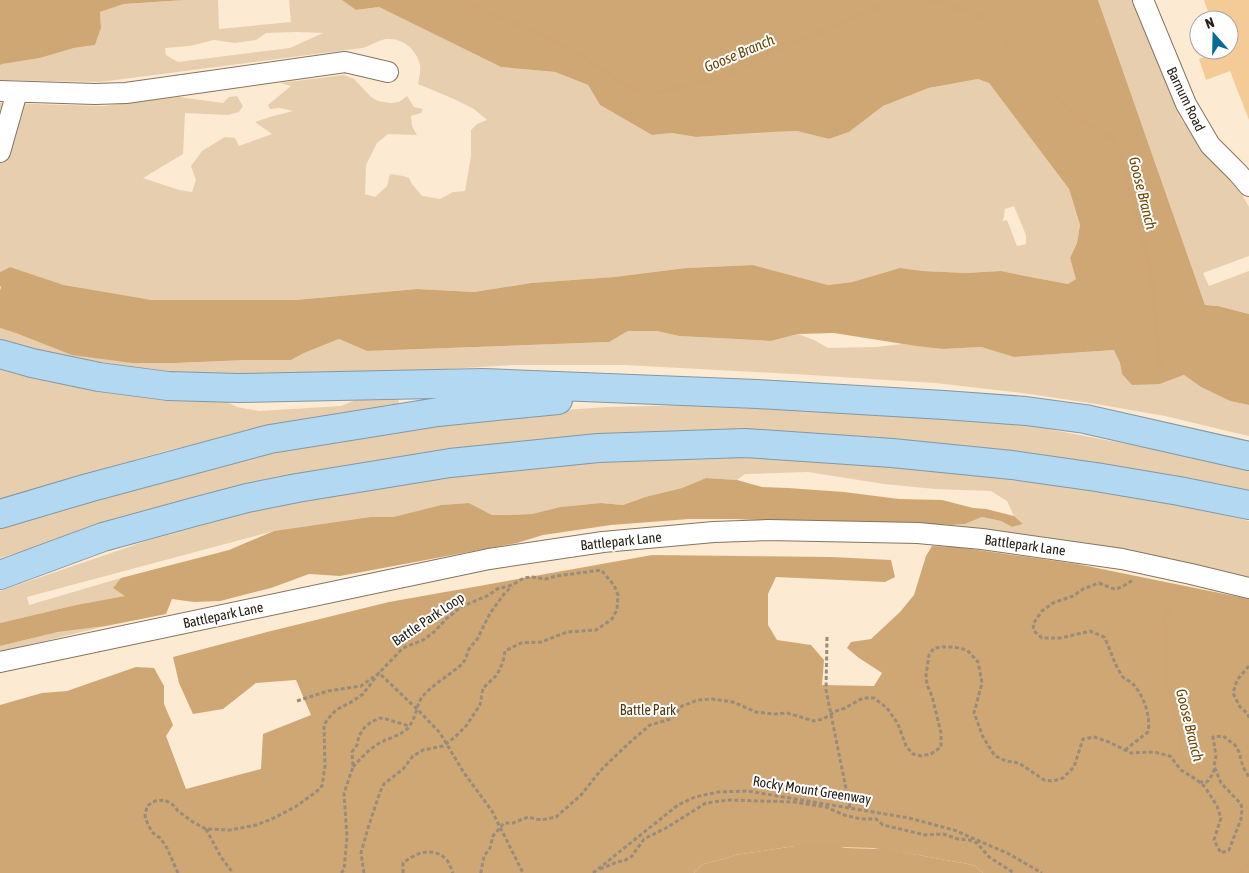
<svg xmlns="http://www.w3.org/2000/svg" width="1249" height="873" font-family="'Asap Condensed',sans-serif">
<rect width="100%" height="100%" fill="#fdead2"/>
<path fill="#e7ceaf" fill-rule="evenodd" d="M 185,0 L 218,0 L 219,29 L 291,22 L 289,0 L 342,0 L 357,10 L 379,7 L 501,67 L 555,72 L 588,85 L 600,105 L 652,135 L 672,133 L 696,137 L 772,132 L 797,131 L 829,139 L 849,132 L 883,106 L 930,88 L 978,79 L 989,83 L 1069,189 L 1080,225 L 1077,243 L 1070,258 L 1077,279 L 1068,284 L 1020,275 L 1001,271 L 966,273 L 923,271 L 900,268 L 852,282 L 828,285 L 753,265 L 686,268 L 614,277 L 531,283 L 474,292 L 417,289 L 295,300 L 152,300 L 64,285 L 10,267 L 0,272 L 0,103 L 103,106 L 179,97 L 223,103 L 229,97 L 237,96 L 243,106 L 239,112 L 228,115 L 185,113 L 183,154 L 143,178 L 179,190 L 192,192 L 196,180 L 191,166 L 202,151 L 225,137 L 235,138 L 239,146 L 272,134 L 255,122 L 270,117 L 293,111 L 280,108 L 270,109 L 268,105 L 291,86 L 280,83 L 344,75 L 354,79 L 371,97 L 378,101 L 390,103 L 399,102 L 407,96 L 414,107 L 423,109 L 421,113 L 411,116 L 412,126 L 417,135 L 388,134 L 377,143 L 366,165 L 365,194 L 375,197 L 387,186 L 390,174 L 403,176 L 409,178 L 412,184 L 422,196 L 440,199 L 453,192 L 465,191 L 471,156 L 471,130 L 477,124 L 487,120 L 474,109 L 454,99 L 418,84 C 419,78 421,71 420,65 C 417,50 403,38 388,39 C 379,39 371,46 362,48 L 100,82 L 0,80 L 0,65 L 1,64 L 40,58 L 74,48 L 95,45 L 101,28 L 100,12 L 124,4 ZM 296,32 L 323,33 L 290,48 L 178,62 L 166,55 L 165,48 L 190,46 L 214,40 L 235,43 L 256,40 L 266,33 ZM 1014,206 L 1026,235 L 1026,244 L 1017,246 L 1007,220 L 1003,221 L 1005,209 Z
M 1098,0 L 1132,0 L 1182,120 L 1204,150 L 1235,182 L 1249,207 L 1249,256 L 1203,273 L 1209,286 L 1249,271 L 1249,314 L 1218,306 L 1205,305 Z
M 0,328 L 132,363 L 176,363 L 247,360 L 291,360 L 304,353 L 339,339 L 367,351 L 608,342 L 628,331 L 657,331 L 679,336 L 771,341 L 798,334 L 814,340 L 828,348 L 877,347 L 902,344 L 943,349 L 981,347 L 1014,357 L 1115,350 L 1120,363 L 1122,374 L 1160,384 L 1184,375 L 1201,387 L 1230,401 L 1249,405 L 1249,436 L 1223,430 L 1165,416 L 1096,404 L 1023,393 L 935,383 L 793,374 L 625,365 L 513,365 L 362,374 L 157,376 L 0,343 Z
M 0,368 L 215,396 L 237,407 L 259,411 L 341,406 L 360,398 L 397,391 L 399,404 L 295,421 L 165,451 L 99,470 L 0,502 Z
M 745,404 L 1021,424 L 1180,454 L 1249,471 L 1249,496 L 981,448 L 408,456 L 312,473 L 164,507 L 0,558 L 0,526 L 316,441 L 564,410 L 607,407 Z
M 714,455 L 824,460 L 1021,477 L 1176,504 L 1249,521 L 1249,580 L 1029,536 L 953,525 L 965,524 L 982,517 L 1001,521 L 1012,527 L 1023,524 L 1014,516 L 1007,501 L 991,491 L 935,489 L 884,484 L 808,472 L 745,474 L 737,480 L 706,478 L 682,488 L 645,497 L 623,505 L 601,503 L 560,507 L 532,514 L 505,515 L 492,515 L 469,503 L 441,505 L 393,517 L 370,517 L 274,531 L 27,597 L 29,605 L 121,578 L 113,588 L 126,596 L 76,605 L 0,623 L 0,591 L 146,541 L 269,507 L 355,489 L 448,475 L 647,457 Z
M 106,626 L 0,652 L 0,646 L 4,645 L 58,632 Z"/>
<path fill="#cfa775" d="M 0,0 L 185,0 L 124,4 L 100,12 L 101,28 L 95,45 L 74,48 L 40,58 L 2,64 L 0,65 Z
M 342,0 L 1098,0 L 1205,305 L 1218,306 L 1249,314 L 1249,405 L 1230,401 L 1201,387 L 1184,375 L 1160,384 L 1132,385 L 1122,374 L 1120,363 L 1114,350 L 1014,357 L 981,347 L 943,349 L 916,346 L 834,333 L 798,334 L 771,341 L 679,336 L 657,331 L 628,331 L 609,342 L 367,351 L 339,339 L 304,353 L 291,360 L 246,360 L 176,363 L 132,363 L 72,355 L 16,333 L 0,328 L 0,290 L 1,287 L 0,286 L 0,272 L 10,267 L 64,285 L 152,300 L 295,300 L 417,289 L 474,292 L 531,283 L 614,277 L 686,268 L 753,265 L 828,285 L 852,282 L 900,268 L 923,271 L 966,273 L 1001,271 L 1020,275 L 1068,284 L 1076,279 L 1070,258 L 1077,243 L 1080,225 L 1069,189 L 989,83 L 978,79 L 929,88 L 883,106 L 849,132 L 829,139 L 797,131 L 772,132 L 696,137 L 672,133 L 652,135 L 600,105 L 588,85 L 555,72 L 501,67 L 379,7 L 356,10 Z
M 706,478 L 737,480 L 762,487 L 788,488 L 844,492 L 899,499 L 942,500 L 973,508 L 986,509 L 1014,516 L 1023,524 L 1012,527 L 1001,521 L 982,517 L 965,524 L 953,525 L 846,522 L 778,521 L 734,519 L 689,519 L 611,525 L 543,535 L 517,543 L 340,576 L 309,574 L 271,588 L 220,601 L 194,602 L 172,599 L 166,614 L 106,626 L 58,632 L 0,646 L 0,623 L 76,605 L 125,596 L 113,588 L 121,578 L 229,550 L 274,531 L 370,517 L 393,517 L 441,505 L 469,503 L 492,515 L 505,515 L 532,514 L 560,507 L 601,503 L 623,505 L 645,497 L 682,488 Z
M 932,546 L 957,547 L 1077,564 L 1249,599 L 1249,873 L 983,873 L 975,866 L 968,864 L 924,856 L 873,848 L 795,846 L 735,855 L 727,858 L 703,864 L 694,873 L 0,873 L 0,705 L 42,693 L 67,691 L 136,667 L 154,668 L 164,686 L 164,704 L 173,725 L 166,736 L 186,789 L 261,769 L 263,734 L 311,715 L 296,680 L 256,683 L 223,709 L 193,714 L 179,683 L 173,657 L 267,632 L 389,602 L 652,555 L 831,557 L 891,560 L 895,577 L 885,582 L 776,577 L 768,594 L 768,625 L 777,640 L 811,645 L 824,660 L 822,685 L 874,686 L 882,673 L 859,658 L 847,648 L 851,642 L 871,639 L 900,612 L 914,595 L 926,556 Z"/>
<path fill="#cea674" d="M 830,845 L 846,848 L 884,849 L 924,856 L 968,864 L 975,866 L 983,873 L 694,873 L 703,864 L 727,858 L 735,855 L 795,846 Z"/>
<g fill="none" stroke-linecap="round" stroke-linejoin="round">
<path stroke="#cea674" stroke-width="5" d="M 461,0 L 491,14 L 543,35 L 576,53 L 628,86 L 647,93 L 664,91 L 715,79 L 776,52 L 791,44 L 870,11 L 890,0
M 930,0 L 979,14 L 1071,111 L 1085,122 L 1111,138 L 1119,150 L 1134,201 L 1152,280 L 1160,368
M 1170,609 L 1165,618 L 1166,680 L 1176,718 L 1180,748 L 1191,777 L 1202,792 L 1247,811 L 1249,813
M 1240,873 L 1249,862"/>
</g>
<path fill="#f4ca97" d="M 1204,0 L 1249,0 L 1249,120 L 1230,71 L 1206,80 L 1199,59 L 1222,50 L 1229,50 L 1229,20 L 1211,20 Z"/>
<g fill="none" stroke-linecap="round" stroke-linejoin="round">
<g stroke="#86745f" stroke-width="22">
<path id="minor" d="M 1143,0 L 1186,104 L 1210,145 L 1238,173 L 1249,186
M 0,91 L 95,94 L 126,93 L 345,62 L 388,72
M 0,152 L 17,92
M 0,662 L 489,559 L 603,542 L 714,532 L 768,530 L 918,533 L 982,539 L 1122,559 L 1191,574 L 1249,588"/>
</g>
<g stroke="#8298a5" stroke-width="30">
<path id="highway" d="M 0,354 L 32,363 L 99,377 L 168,386 L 238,388 L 483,383 L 757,394 L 944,405 L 1026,411 L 1085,419 L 1249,456
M 0,514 L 88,488 L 270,439 L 438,412 L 558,400
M 0,575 L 103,537 L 194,512 L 247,498 L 297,488 L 450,463 L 598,448 L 745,443 L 892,453 L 1012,465 L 1096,477 L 1179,491 L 1249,505"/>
</g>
<path stroke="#998c7b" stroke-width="3" stroke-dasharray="4 2.5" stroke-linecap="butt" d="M 827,637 L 826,690 L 850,808
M 1249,666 L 1237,680 L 1233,693 L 1240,707 L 1248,714 L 1249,718
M 297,701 L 328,691 L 361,686 L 379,673 L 419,711 L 440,733 L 464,773 L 492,811 L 523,873
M 1125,750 L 1148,732 C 1151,717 1144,696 1133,684 C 1130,681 1126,680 1123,677 C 1114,665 1111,650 1104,637 L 1090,631 L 1061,638 L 1042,638 L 1034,631 L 1033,624 L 1042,611 L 1053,603 L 1073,596 L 1083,589 L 1099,583 C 1118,591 1115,591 1133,580
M 353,767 C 360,759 368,750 378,744 C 388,738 397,737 406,730 C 417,719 415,706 423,696 C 431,686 452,673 462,664 L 465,660 L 469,649 L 478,638 L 483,627 L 491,612 L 504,594 L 512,586
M 1199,782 L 1207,782 L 1212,775 L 1215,768
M 206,829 L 221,857 L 233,873
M 600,869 L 617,862 L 624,861 L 632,856 L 644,839 L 666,828 L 706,803 L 729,800 L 794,802 L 826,807 L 844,815 L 861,819 L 876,819 L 883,825 L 925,835 L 943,834 L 958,839 L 969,840 L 977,843 L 989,857 L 1014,873
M 178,873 L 167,848 L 160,838 L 153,833 L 148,825 L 145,816 L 147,806 L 155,801 L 165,800 L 173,805 L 178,811 L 193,822 L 206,829 L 230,830 L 256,825 L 272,819 L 295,807 L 316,792 L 322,786 L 325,766 L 324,725 L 327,720 L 336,710 L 353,701 L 363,694 L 379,673 L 403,648 L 423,640 L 434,632 L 446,619 L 461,607 L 489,595 L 497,589 L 512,585 L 524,578 L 532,577 L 545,579 L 557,576 L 601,570 L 614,585 L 618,595 L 617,610 L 612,619 L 596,630 L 567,632 L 541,642 L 521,643 L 505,651 L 503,662 L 497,675 L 483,688 L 480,705 L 466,726 L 455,737 L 443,746 L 423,750 L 413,756 L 403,769 L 384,784 L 380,792 L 368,828 L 361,853 L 364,873
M 341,873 L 344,870 L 347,837 L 344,793 L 353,767 L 352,752 L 357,745 L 359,736 L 364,728 L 371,722 L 380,718 L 386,719 L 409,726
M 403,873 L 403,863 C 416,853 432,846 446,859 C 449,862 451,869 453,873
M 480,873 L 481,872 L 484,856 L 490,848 L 493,836 L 504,823 L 513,823 L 528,817 L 541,820 L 556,817 L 581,795 L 601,770 L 629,743 L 650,725 L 671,719 L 682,706 L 698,700 L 712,699 L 733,702 L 756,712 L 773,714 L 787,713 L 814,721 L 823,719 L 836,711 L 845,708 L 863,698 L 874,698 L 887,708 L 898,724 L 906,746 L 913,754 L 921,756 L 931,754 L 941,747 L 941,733 L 932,696 L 927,685 L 926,675 L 929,655 L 934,648 L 943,647 L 954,647 L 967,650 L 978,662 L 982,683 L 974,713 L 983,737 L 995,756 L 1006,761 L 1019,763 L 1044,780 L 1053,781 L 1063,778 L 1074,767 L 1083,739 L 1094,737 L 1109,742 L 1131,753 L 1154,752 L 1170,756 L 1181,770 L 1197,780 L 1205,787 L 1217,806 L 1221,818 L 1214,840 L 1221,853 L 1229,850 L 1241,819 L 1242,809 L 1241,804 L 1221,783 L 1214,766 L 1216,756 L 1213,737 L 1223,736 L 1235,745 L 1239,752 L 1243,767 L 1249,777
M 593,873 L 678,805 L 695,797 L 718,792 L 748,791 L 909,818 L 954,830 L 1009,854 L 1042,873"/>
<use href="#minor" stroke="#fff" stroke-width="20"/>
<use href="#highway" stroke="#b3d8f1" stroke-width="28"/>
</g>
<g text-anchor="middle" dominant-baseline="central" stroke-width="4" stroke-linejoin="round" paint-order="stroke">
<g font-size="14" fill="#272018" stroke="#fff">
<text transform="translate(1186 99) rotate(64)">Barnum Road</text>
<text transform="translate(621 541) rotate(-6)">Battlepark Lane</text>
<text transform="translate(1025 545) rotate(8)">Battlepark Lane</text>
<text transform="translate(223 615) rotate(-12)">Battlepark Lane</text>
<text transform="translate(428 619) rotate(-34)">Battle Park Loop</text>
<text transform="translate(812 790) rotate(9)">Rocky Mount Greenway</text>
</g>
<g font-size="14" fill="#52370e" stroke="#fff">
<text x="648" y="710">Battle Park</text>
</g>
<g font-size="15" font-style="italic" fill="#6d4606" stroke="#fff">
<text transform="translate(739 53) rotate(-23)">Goose Branch</text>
<text transform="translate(1143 193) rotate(76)">Goose Branch</text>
<text transform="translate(1190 725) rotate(76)">Goose Branch</text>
</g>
</g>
<g transform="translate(1214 35) rotate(340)"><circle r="24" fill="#ffffff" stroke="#a9a6a3"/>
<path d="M0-4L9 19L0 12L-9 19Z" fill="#056a98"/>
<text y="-8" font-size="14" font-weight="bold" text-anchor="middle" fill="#272018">N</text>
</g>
</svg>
